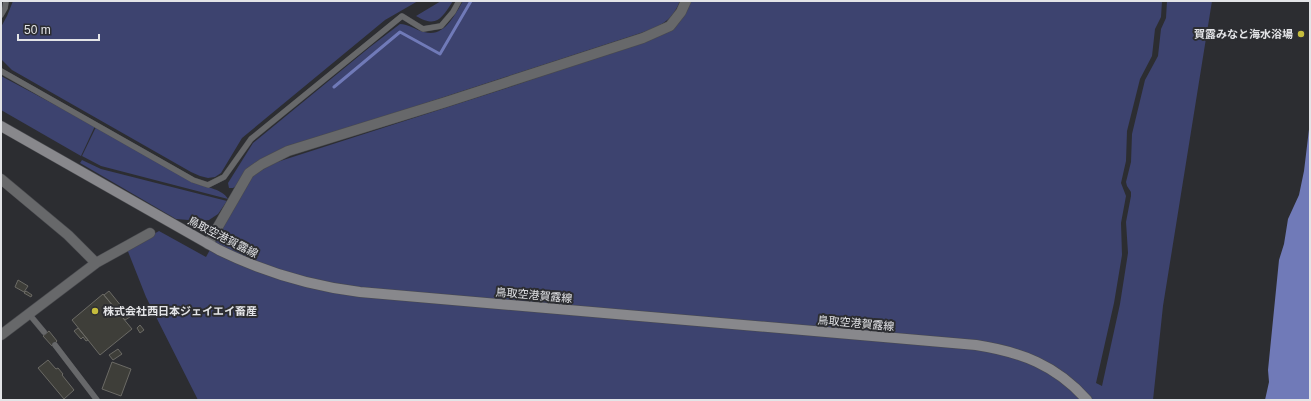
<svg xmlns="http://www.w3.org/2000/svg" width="1311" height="401" font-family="Arial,'Noto Sans JP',sans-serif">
<rect width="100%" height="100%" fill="#2c2d31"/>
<path fill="#3d436f" d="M 13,1 L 418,1 L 385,20 L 242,138 L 221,173 L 215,177 L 208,178 L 200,176 L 191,172 L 12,70 L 1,59 L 1,27 L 7,16 Z
M 441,1 L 453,1 C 441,19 437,28 416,16 Z
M 463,1 L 680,1 C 673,17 668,21 653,29 L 288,148 L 236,186 L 233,188 L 229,188 L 228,183 L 253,143 L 370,47 L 400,24 C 408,24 416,30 424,32 C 444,38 454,16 463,1 Z
M 690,1 L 1162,1 L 1161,17 L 1155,29 L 1152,56 L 1140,79 L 1127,131 L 1126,161 L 1121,183 L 1126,196 L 1121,223 L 1122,255 L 1114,303 L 1096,383 L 1102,386 L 1120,304 L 1128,253 L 1126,222 L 1131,196 L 1131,192 L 1127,186 L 1126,182 L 1131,162 L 1132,134 L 1145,80 L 1158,56 L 1161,29 L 1166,18 L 1167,1 L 1212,1 L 1163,306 L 1153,400 L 198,400 L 146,297 L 127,249 L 159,231 L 206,257 L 250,177 L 274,163 L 513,86 L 655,37 Z
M 1,76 L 95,126 L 81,156 L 1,110 Z
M 96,127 L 192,182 C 203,187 222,188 228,199 L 101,166 L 82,156 Z
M 82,160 L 101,169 L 227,201 L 218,214 L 209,220 L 201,221 L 176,219 L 80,163 Z"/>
<path fill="#707ab8" d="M 1310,121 L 1310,400 L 1265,400 L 1269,382 L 1268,370 L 1279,260 L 1284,244 L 1288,219 L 1299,195 L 1304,171 Z"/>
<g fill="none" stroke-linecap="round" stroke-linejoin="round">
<path stroke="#707ab8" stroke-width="3" d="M 334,87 L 400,32 L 440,54 L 471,1"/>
</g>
<path fill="#3e3e39" stroke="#6b6a65" d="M 18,280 L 28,286 L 24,292 L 15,287 Z
M 26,291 L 32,295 L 31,297 L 24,293 Z
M 109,291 L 130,317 L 125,320 L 104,295 Z
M 103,294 L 132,329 L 100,355 L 72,320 Z
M 140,325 L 144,330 L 140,333 L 137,328 Z
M 78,328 L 88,340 L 86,341 L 83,337 L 81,339 L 74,331 Z
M 49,331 L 57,341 L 52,346 L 43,336 Z
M 118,349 L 122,354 L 113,360 L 109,355 Z
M 48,360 L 56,369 L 58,368 L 63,374 L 62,375 L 74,390 L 64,399 L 38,368 Z
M 112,362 L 131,369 L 121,396 L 102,389 Z"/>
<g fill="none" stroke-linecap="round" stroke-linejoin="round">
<g stroke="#494a4e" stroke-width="6">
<path id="lane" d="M 1,15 L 5,8 L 6,1
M 1,71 L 193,180 L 208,185 L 224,177 L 251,139 L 402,16 L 423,29 L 441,26 L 453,12 L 459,1
M 29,314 L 44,332
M 55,345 L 97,400"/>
</g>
<g stroke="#494a4e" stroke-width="11">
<path id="street" d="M 1,179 L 68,235 L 96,263
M 208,244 L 249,173 L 262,164 L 288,151 L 446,102 L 643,38 L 670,26 L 681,12 L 686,1
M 1,335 L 96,263 L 150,233"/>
</g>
<g stroke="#494a4e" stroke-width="11">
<path id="secondary" d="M 1,126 L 219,250 C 264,272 311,286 360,292 L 976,345 C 1021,352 1056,365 1087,400"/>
</g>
<use href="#lane" stroke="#67686a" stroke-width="5.5"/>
<use href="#street" stroke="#67686a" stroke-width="10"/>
<use href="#secondary" stroke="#88888c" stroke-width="10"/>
</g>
<g fill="#c5bc3d" stroke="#2c2d31" stroke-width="1.5">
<circle cx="1301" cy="34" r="4"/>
<circle cx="95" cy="311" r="4"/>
</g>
<g text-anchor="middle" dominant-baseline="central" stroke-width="4" stroke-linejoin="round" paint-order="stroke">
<g font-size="11" font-weight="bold" fill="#e3e4e7" stroke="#2c2d31" text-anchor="end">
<text x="1293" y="34">賀露みなと海水浴場</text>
<text x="103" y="311" text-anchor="start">株式会社西日本ジェイエイ畜産</text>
</g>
<g font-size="11" fill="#e3e4e7" stroke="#2c2d31">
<text transform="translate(223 237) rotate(27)">鳥取空港賀露線</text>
<text transform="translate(534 295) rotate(5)">鳥取空港賀露線</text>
<text transform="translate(856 323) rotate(5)">鳥取空港賀露線</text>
</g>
</g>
<rect width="1311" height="401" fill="none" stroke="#e3e4e7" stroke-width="4"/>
<path d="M18 34v6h81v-6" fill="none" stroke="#e3e4e7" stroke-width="2"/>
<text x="24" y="34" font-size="12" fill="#e3e4e7" stroke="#2c2d31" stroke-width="3" paint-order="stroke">50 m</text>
</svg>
